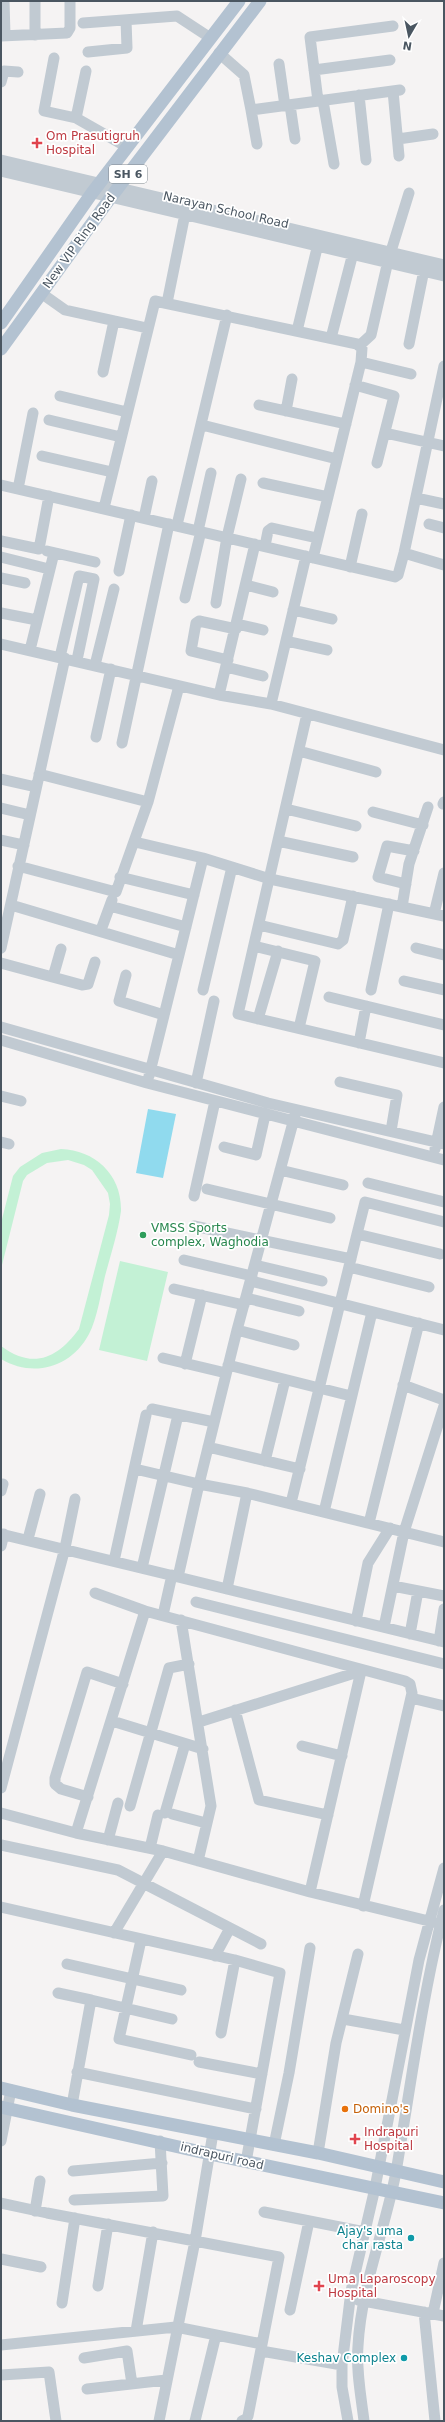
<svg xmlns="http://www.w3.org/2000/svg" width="445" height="2422" font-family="'DejaVu Sans',sans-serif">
<rect width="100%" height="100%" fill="#f5f3f3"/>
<path fill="#c3f1d5" d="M 61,1149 C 95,1150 122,1175 121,1211 C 118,1232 111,1254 105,1276 C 101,1293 97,1319 89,1334 C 71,1368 33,1378 1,1359 L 1,1346 C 33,1370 58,1358 79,1329 L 109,1215 L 110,1204 L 108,1193 L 92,1170 L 84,1165 L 68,1160 L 47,1163 L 27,1175 L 23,1181 L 1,1269 L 1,1223 L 13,1176 L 20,1167 L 42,1153 Z
M 120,1261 L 168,1272 L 147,1361 L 99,1350 Z"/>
<path fill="#90daee" d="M 148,1109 L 176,1114 L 163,1178 L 136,1173 Z"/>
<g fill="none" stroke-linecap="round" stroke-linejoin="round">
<path stroke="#c1cad2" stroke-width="11" d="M 4,1 L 5,35
M 35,1 L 35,35
M 83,23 L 177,16 L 209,37
M 1,36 L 67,33 L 70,28 L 70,1
M 88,52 L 127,48 L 126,20
M 219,53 L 244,75 L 251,110 L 400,90
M 54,58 L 44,111 L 76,118 L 127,147
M 279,64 L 285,106
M 314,70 L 390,60
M 1,82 L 4,71 L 18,72
M 393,91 L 399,156
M 359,95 L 366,160
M 318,101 L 310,37 L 393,26
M 323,101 L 334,164
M 290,105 L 295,139
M 251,110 L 257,144
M 76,118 L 86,71
M 398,139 L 433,134
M 1,160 L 444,265
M 1,171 L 444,276
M 41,293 L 65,310 L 147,328
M 167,303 L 185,214
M 297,331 L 318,244
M 331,338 L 353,253
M 409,344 L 424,270
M 359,346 L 371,335 L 388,261 L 409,193
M 361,362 L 411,374
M 103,372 L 114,321
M 355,385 L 394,396 L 377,463
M 60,396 L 127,412
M 259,405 L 346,424
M 286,411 L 292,379
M 49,420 L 121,437
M 202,425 L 337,459
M 385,433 L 444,446
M 42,456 L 112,472
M 263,483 L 328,497
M 1,485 L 395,577 L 398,575 L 404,553 L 444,366
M 18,489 L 33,413
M 416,498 L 444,504
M 104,508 L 155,301 L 357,344 L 362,348 L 361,362 L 313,558
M 144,518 L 152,481
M 429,524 L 444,528
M 177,525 L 227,315
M 198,531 L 211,473
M 1,541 L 39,549 L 49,496
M 265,546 L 268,531 L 272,528 L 317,538
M 47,551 L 95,562
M 404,553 L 444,565
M 1,557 L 49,569
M 350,567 L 362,514
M 119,571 L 131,515
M 1,578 L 25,583
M 246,585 L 273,592
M 185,598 L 201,531
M 216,603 L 227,537 L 241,479
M 293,610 L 332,619
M 1,613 L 37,620
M 237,624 L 263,630
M 286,641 L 327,650
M 1,644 L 219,695 L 271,704 L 444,750
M 30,650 L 54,553
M 60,657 L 79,576 L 94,579 L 77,660
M 228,660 L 191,651 L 196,623 L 199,621 L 236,629
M 95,665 L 114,589
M 226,667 L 263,676
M 219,695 L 255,544
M 271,704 L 306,556
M 307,714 L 238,1014 L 444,1063
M 96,737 L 111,669
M 122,743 L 169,524
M 299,751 L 376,772
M 39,774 L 148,802
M 1,779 L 36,787
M 443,804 L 444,802
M 1,808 L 30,815
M 286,809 L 356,826
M 373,812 L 423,825
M 1,840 L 24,845
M 278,841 L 353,857
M 135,842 L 203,858 L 270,879 L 444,916
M 18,866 L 116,892 L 148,802 L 179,686
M 120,877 L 194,895
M 406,884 L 378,877 L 387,846 L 414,851
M 11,905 L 179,955
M 110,906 L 186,927
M 402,907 L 409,864 L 428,807
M 434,914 L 444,873
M 259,925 L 338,944 L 343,940 L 353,896
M 101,930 L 112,900
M 254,946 L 315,961 L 299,1028
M 1,948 L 65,658
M 416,948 L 444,955
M 1,963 L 82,985 L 88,984 L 95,962
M 126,975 L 119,1001 L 164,1015
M 53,977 L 61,949
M 404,981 L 444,990
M 203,990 L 232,867
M 371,990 L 389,904
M 329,997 L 444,1025
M 258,1019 L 278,951
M 1,1027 L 268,1103 L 444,1144
M 1,1040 L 147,1083 L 444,1160
M 359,1043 L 366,1006
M 149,1076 L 203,858
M 340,1082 L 397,1095 L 391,1131
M 196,1083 L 214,1001
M 1,1096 L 21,1101
M 1,1142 L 9,1144
M 224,1147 L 256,1155 L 265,1115
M 435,1149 L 444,1107
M 280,1170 L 343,1185
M 368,1183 L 444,1202
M 207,1189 L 330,1218
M 194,1196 L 215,1101
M 194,1226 L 351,1259
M 357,1234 L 365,1202 L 444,1222
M 184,1260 L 252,1276
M 255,1265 L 322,1281
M 349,1267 L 429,1287
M 251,1281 L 444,1330
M 174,1289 L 244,1305
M 246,1298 L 299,1311
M 237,1330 L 294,1345
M 163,1358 L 226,1373
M 185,1364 L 202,1295
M 228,1365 L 351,1396
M 403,1385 L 444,1400
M 152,1409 L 214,1422
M 208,1447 L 300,1469
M 265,1461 L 285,1380
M 135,1469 L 199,1484 L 237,1330 L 295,1115
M 1,1491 L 3,1484
M 291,1503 L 357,1234 L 440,1254
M 324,1512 L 372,1312
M 369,1523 L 419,1323
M 1,1534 L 178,1577 L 199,1484 L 247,1493 L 444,1542
M 28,1539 L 40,1494
M 1,1546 L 4,1534
M 114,1561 L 146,1415
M 142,1568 L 178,1415
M 178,1577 L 444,1642
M 393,1586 L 444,1596
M 227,1589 L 247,1493
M 95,1593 L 145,1611 L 405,1681 L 410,1684 L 412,1693 L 363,1906
M 196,1602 L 444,1664
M 163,1615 L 172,1575
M 181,1620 L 211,1806 L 198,1861
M 356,1621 L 368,1563 L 390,1528
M 384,1627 L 404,1532 L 444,1406
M 410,1634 L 418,1591
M 439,1641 L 444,1609
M 411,1698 L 444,1706
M 235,1710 L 259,1800 L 328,1815
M 112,1721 L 203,1749
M 199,1722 L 361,1671
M 302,1746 L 342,1756
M 1,1788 L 65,1548 L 75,1499
M 88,1797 L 61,1789 L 55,1784 L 55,1778 L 87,1672 L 123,1684
M 130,1806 L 169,1668 L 189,1664
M 1,1813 L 76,1833 L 163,1851 L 310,1892 L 437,1923
M 165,1813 L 185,1744
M 172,1814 L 206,1823
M 76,1833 L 145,1611
M 108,1840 L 118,1803
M 1,1845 L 118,1870 L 261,1944
M 150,1848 L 158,1815
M 310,1892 L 361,1671
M 1,1907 L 235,1960 L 280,1973 L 246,2162
M 114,1933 L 163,1851
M 141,1940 L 119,2039 L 191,2055
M 215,1956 L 230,1928
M 67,1964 L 181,1990
M 58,1993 L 91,2000 L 72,2105
M 91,2000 L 172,2019
M 343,2019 L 404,2030
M 221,2033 L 235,1960
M 199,2062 L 262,2074
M 77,2072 L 256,2109
M 1,2141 L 11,2090
M 274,2145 L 289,2073 L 310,1948
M 318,2153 L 336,2043 L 358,1954
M 73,2171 L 162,2163
M 74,2200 L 163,2196 L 160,2141
M 1,2203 L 47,2213 L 279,2257 L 248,2416 L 246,2419 L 242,2421
M 35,2211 L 40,2181
M 264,2212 L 365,2232
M 1,2259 L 41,2267
M 98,2286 L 108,2224
M 358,2300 L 444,2316
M 62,2303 L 75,2218
M 290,2310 L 309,2221
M 424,2312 L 435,2421
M 433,2313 L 444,2263
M 136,2331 L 153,2232
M 1,2345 L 176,2327 L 262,2344
M 261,2351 L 342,2365
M 84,2358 L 127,2351 L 132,2384
M 1,2375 L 49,2372 L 56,2421
M 87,2389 L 166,2380
M 159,2421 L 195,2241 L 213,2133
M 195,2421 L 216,2335
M 348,2421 L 342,2387 L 342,2365 L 351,2291 L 375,2188 L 419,1960 L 444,1868
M 364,2421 C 361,2396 356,2371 358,2346 C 361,2287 385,2230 396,2172 C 411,2084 422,1997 444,1910"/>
<path stroke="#b3c2d1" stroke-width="13" d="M 1,323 L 92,193 L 239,1
M 1,349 L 111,197 L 260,1
M 1,2088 L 72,2105 L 318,2153 L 444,2182
M 1,2107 L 210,2154 L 444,2203"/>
</g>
<g fill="#e0444e" stroke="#fff" stroke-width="1.5">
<path d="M35 137h4v4h4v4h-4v4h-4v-4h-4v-4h4z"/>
<path d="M353 2133h4v4h4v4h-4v4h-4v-4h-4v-4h4z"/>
<path d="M317 2280h4v4h4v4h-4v4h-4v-4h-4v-4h4z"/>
</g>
<circle fill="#2e9e5b" stroke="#fff" stroke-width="1.5" cx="143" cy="1235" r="4"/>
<circle fill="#e8710a" stroke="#fff" stroke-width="1.5" cx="345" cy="2109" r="4"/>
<g fill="#0f9aa8" stroke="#fff" stroke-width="1.5">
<circle cx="411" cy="2238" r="4"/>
<circle cx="404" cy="2358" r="4"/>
</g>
<g text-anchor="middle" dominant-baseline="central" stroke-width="3.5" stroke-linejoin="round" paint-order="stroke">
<rect fill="#fff" stroke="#808990" stroke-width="1" x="109" y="165" width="38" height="18" rx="3"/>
<g font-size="11" font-weight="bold" fill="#4a5661">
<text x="128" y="174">SH 6</text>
</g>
<g font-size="12" fill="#be3a42" stroke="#fff" text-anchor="start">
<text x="46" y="136">Om Prasutigruh<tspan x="46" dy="14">Hospital</tspan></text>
<text x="364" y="2132">Indrapuri<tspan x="364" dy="14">Hospital</tspan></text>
<text x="328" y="2279">Uma Laparoscopy<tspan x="328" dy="14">Hospital</tspan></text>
</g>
<g font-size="12" fill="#4a5661" stroke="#fff">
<text transform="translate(226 210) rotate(13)">Narayan School Road</text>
<text transform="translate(79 241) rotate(-54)">New VIP Ring Road</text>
<text transform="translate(222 2156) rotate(13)">indrapuri road</text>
</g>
<g font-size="12" fill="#27864d" stroke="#fff" text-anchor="start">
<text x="151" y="1228">VMSS Sports<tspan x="151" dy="14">complex, Waghodia</tspan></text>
</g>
<g font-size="12" fill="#c56008" stroke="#fff" text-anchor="start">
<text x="353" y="2109">Domino's</text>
</g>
<g font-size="12" fill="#0d838f" stroke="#fff" text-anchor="end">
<text x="403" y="2231">Ajay's uma<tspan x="403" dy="14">char rasta</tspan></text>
<text x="396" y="2358">Keshav Complex</text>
</g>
</g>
<rect width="445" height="2422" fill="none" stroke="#4a5661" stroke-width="4"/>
<g transform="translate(409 36) rotate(189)" stroke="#ffffff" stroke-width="3" paint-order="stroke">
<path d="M0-3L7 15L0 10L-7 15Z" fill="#4a5661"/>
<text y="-6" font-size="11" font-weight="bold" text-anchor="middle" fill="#4a5661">N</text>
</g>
</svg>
